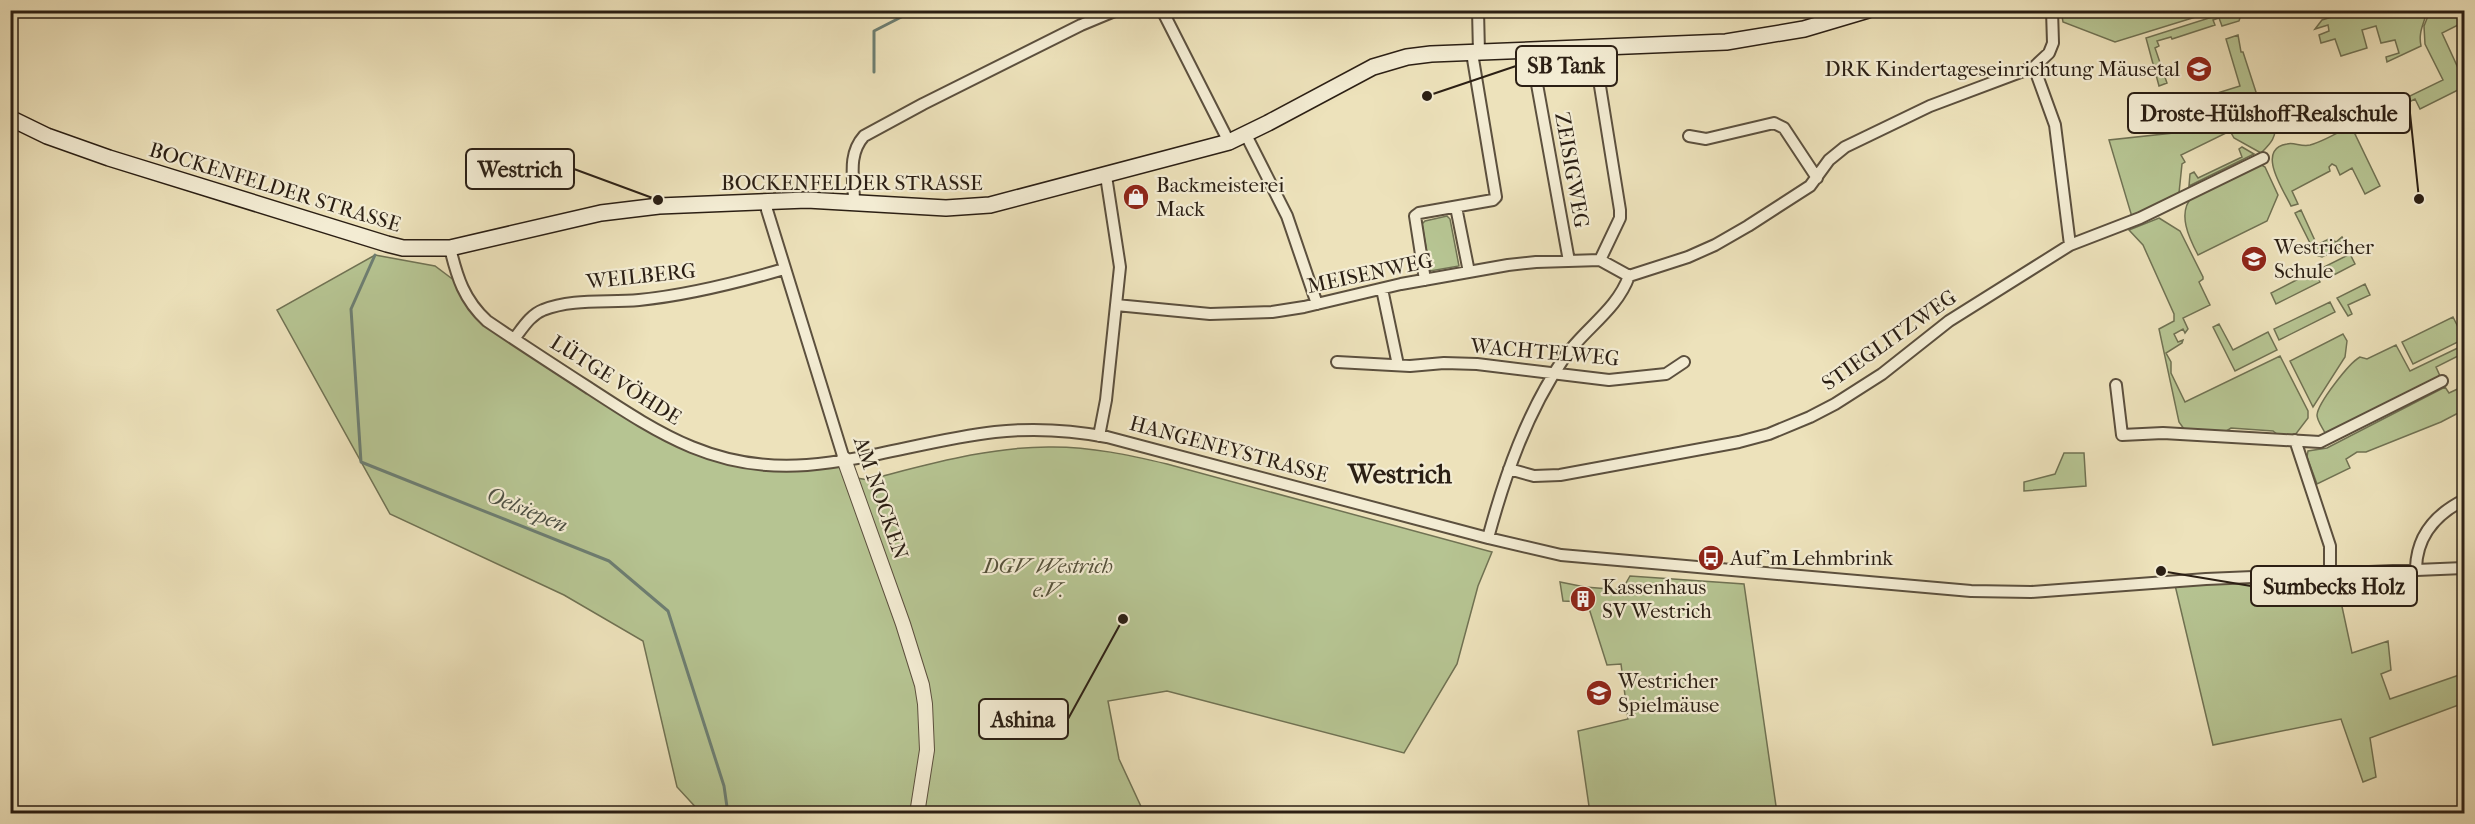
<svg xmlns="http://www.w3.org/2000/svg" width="2475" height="824" font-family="'IM FELL French Canon',serif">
<rect width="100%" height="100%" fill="#ede2bb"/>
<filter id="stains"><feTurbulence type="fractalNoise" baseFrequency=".00333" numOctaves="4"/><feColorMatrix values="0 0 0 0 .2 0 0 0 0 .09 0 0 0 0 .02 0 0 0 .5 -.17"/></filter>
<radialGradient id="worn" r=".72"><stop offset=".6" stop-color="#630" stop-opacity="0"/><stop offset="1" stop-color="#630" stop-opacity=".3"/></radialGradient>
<path fill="#b6c492" stroke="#707253" stroke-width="1.5" d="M 2061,11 L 2061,10 L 2215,11 L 2115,42 L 2063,22 Z
M 2231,11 L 2241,15 L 2239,21 L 2222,26 L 2219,18 L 2213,20 L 2215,25 L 2172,39 L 2171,37 L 2157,41 L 2159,46 L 2155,48 L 2167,83 L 2159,86 L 2146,38 Z
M 2351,11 L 2427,11 C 2424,24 2418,32 2421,46 L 2387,62 L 2386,57 L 2399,53 L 2395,40 L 2381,43 L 2376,26 L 2362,30 L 2367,48 L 2341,56 L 2335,39 L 2321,43 L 2319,35 L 2329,31 L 2328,25 L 2315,29 L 2322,20 Z
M 2430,11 L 2464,11 L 2464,22 L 2442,33 L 2464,81 L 2464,87 L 2420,109 L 2415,99 L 2385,114 L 2383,109 L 2443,80 L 2425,44 L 2424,26 Z
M 2238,35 L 2241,52 L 2243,52 L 2267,126 L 2274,124 C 2278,137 2269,145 2261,153 L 2234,138 L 2230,131 L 2181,155 L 2185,162 L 2182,164 L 2179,193 L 2132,217 L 2109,140 L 2173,133 L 2166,109 L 2240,86 L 2226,39 Z
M 2379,117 L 2381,121 L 2355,134 L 2380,186 L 2365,194 L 2352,168 L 2340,175 L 2336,166 L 2332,164 L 2329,167 L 2330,171 L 2292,191 L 2298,204 L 2291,206 C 2284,191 2255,149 2287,144 C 2294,142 2301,147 2310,145 C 2328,140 2347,127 2365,118 L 2368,123 Z
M 2242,147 L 2254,154 L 2189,186 L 2190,174 L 2194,172 L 2198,178 L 2242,157 L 2239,149 Z
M 2260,164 L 2265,167 L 2278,195 L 2267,221 L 2198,255 C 2189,238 2177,213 2192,197 Z
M 2301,210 L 2317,245 L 2331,238 L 2336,242 L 2342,237 L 2346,245 L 2322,257 L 2316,255 L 2295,213 Z
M 1447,216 L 1450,219 L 1459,266 L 1430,271 L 1422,224 L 1425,221 Z
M 2159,218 L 2180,231 L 2203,277 L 2203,279 L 2199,282 L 2210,305 L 2183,318 L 2188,329 L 2185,333 L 2183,329 L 2174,334 L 2178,342 L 2183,340 L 2182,343 L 2166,353 L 2171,362 L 2171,373 L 2185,402 L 2280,356 L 2308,411 L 2308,418 L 2295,435 L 2278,435 L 2273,431 L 2231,428 L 2220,435 L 2184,429 L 2179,422 L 2159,329 L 2174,321 L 2174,314 L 2143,245 L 2129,230 Z
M 2350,254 L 2355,264 L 2328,278 L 2322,268 Z
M 375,255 L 435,266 L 459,284 L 487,321 L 700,451 L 772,465 L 844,459 L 850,477 L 869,480 L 880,511 L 871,479 C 930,464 992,446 1053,447 C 1092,447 1129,455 1167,464 L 1492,552 L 1478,586 L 1457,664 L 1404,753 L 1167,691 L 1108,701 L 1119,759 L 1144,813 L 701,813 L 677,787 L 643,641 L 564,595 L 390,514 L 277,310 Z
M 2314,271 L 2320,282 L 2276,304 L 2271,293 Z
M 2365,284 L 2370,295 L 2348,305 L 2352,314 L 2348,316 L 2337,298 Z
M 2330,302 L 2335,312 L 2279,340 L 2274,329 Z
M 2453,317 L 2464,339 L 2413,364 L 2402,342 Z
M 2219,324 L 2233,350 L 2268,332 L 2277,350 L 2235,371 L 2213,327 Z
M 2343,334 L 2347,341 L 2345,357 L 2313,407 L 2290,361 Z
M 2396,345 L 2410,371 L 2464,345 L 2464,353 L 2436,367 L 2440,376 L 2325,433 C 2323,428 2317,421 2317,415 C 2318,403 2349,363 2360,357 L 2367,359 Z
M 2464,386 L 2464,410 L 2441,422 L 2366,452 L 2357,452 L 2346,459 L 2350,468 L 2317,484 L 2307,457 L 2308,451 L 2327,448 L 2445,387 L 2449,393 Z
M 2064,453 L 2084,453 L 2086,486 L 2024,491 L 2024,482 L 2055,474 Z
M 2330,573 L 2338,588 L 2352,653 L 2388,641 L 2391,670 L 2381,674 L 2390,699 L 2462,674 L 2464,680 L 2464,703 L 2370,738 L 2376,777 L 2363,782 L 2341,719 L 2213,745 L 2174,581 Z
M 1630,576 L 1744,584 L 1777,813 L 1590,813 L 1578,731 L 1628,719 L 1621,664 L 1607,665 L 1587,602 L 1563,601 L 1560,582 L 1585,587 L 1622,590 Z"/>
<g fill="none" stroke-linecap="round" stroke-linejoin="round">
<path stroke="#6d7e72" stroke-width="3" d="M 874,72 L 874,31 L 915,10
M 375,255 L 351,309 L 361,462 L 609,561 L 668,611 L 724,786 L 728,814"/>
<g stroke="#5c503e" stroke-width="14">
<path id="minor" d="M 1162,10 L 1229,142
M 1478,10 L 1479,53
M 1594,49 L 1620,210 L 1620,218 L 1600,260
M 1531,51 L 1569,261
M 2034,67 L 2055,125 L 2070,245
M 1246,135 L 1287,216 L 1317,304
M 1689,136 L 1706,139 L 1774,123 L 1784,128 L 1817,178
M 766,201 L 767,210 L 844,459
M 854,202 C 854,179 847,155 864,136 L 923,104 L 1081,25 L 1117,10
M 1456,207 L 1469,272
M 450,248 C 457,277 464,300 487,321 C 521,344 555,366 589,388 C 661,435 717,472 807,465 C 870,460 932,439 995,432 C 1032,428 1070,430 1107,437 L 1488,538 L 1561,555 L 1971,591 L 2031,592 L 2206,579 L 2464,568
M 1425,280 L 1415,216 L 1419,213 L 1493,200 L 1496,197 L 1472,53
M 1382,289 L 1398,365
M 1116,305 L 1210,314 L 1272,312 L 1304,307 L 1401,284 L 1508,265 L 1536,262 L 1600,260 L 1629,276
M 514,339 C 522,329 530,315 543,310 C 572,298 608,303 639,300 C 689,295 736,283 784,269
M 1337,362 L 1410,366 L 1444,363 L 1477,364 L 1609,380 L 1666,374 L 1684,362
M 2116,385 L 2122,435 L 2163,433 L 2320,442 L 2442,381
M 1099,436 L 1106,400 L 1120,267 L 1106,176
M 2295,440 L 2330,546 L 2330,573
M 1509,469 L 1534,476 L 1560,475 L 1739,442 L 1769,434 L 1810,417 L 1835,404 L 1882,374 L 1949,321 L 2070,245 L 2140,218 L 2263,158
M 1488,538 C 1505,475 1527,412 1564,358 C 1584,329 1617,310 1629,276 L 1688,257 L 1715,245 L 1748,226 L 1810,186 L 1829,160 L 1845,147 L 1930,106 L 2034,67 L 2049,53 L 2053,43 L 2052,10
M 2416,568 C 2417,535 2436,514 2464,500"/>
</g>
<g stroke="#5c503e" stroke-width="16">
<path id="tertiary" d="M 844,459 L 903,624 L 922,685 L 925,704 L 927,750 L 917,814"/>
</g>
<g stroke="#2b1f14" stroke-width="18">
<path id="secondary" d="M 10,118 L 47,136 L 109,158 L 387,244 L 403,248 L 450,248 L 601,213 L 659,206 L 807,200 L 946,208 L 990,205 L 1229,142 L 1268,123 L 1373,67 L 1407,57 L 1431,54 L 1726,42 L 1804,29 L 1868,10"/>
</g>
<use href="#minor" stroke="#f3ecd3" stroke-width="10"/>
<use href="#tertiary" stroke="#f3ecd3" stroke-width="14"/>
<use href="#secondary" stroke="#f3ecd3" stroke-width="15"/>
</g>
<defs>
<g id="school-disc" transform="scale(1.35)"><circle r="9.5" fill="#8f2418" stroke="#f3ecd3"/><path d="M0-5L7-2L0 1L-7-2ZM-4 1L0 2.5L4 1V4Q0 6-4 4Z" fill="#fff"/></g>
<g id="shop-disc" transform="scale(1.35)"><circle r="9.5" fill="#8f2418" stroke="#f3ecd3"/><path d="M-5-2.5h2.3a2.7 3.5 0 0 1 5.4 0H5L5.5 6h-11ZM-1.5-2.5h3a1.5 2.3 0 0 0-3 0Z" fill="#fff"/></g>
<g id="bus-disc" transform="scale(1.35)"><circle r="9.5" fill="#8f2418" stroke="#f3ecd3"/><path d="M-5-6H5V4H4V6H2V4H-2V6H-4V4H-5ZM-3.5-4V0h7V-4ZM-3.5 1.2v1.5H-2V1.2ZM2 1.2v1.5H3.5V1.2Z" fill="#fff"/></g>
<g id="building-disc" transform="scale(1.35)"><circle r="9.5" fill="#8f2418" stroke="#f3ecd3"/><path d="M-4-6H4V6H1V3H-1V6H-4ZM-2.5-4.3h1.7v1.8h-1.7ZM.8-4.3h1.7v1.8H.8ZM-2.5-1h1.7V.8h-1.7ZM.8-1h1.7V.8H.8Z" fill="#fff"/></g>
</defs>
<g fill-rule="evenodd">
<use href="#school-disc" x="2199" y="69"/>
<use href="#shop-disc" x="1136" y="197"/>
<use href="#school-disc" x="2254" y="259"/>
<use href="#bus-disc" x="1711" y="558"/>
<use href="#building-disc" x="1583" y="599"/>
<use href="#school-disc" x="1599" y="693"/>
</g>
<g text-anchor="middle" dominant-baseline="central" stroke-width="4.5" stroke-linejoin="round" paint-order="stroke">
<g font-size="21" fill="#2b1f14" stroke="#f3ecd3" text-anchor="start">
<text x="2180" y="69" text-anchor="end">DRK Kindertageseinrichtung Mäusetal</text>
<text x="1156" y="185">Backmeisterei<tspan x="1156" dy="24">Mack</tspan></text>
<text x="2274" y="247">Westricher<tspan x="2274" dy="24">Schule</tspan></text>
<text x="1730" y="558">Auf'm Lehmbrink</text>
<text x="1602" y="587">Kassenhaus<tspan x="1602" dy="24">SV Westrich</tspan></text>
<text x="1618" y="681">Westricher<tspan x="1618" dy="24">Spielmäuse</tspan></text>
</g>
<g font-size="21" fill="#2b1f14" stroke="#f3ecd3">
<text transform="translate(1572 170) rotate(80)">ZEISIGWEG</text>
<text x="852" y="183">BOCKENFELDER STRASSE</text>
<text transform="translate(275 187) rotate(17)">BOCKENFELDER STRASSE</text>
<text transform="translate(1370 273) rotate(-12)">MEISENWEG</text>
<text transform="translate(641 276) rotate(-6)">WEILBERG</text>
<text transform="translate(1889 340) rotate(-35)">STIEGLITZWEG</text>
<text transform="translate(1545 352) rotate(5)">WACHTELWEG</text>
<text transform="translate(616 380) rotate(32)">LÜTGE VÖHDE</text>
<text transform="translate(1229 449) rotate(15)">HANGENEYSTRASSE</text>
<text transform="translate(881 498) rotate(71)">AM NOCKEN</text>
</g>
<g font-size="21" font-style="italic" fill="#55513a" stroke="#f3ecd3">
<text x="1048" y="566">DGV Westrich<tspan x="1048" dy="24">e.V.</tspan></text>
</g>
<g font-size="22" font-style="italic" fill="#4c4f43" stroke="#f3ecd3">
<text transform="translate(527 510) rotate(22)">Oelsiepen</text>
</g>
<g font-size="27" font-weight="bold" fill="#2b1f14" stroke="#f3ecd3">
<text x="1400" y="474">Westrich</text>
</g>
</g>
<path fill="none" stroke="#2b1f14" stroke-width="2" d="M1427 96L1516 66M2419 199L2410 113M658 200L574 169M2161 571L2251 586M1123 619L1068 719"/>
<g fill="#2b1f14" stroke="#f3ecd3" stroke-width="2">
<circle cx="1427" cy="96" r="6"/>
<circle cx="2419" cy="199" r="6"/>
<circle cx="658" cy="200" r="6"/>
<circle cx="2161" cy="571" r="6"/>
<circle cx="1123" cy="619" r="6"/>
</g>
<g fill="#f3ecd3" stroke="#2b1f14" stroke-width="2">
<rect x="1516" y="46" width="101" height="40" rx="6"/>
<rect x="2128" y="93" width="282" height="40" rx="6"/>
<rect x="466" y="149" width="108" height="40" rx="6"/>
<rect x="2251" y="566" width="166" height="40" rx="6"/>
<rect x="979" y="699" width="89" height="40" rx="6"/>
</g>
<g font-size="22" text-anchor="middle" font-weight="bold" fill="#2b1f14">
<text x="1566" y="73">SB Tank</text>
<text x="2269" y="121">Droste-Hülshoff-Realschule</text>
<text x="520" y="177">Westrich</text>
<text x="2334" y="594">Sumbecks Holz</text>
<text x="1023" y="727">Ashina</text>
</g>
<rect width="2475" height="824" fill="none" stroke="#ede2bb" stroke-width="36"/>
<rect x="12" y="12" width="2451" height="800" fill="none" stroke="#2b1f14" stroke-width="3"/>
<rect x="18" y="18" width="2439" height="788" fill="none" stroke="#2b1f14" stroke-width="1.5"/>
<rect width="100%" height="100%" filter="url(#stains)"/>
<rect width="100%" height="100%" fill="url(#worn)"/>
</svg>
